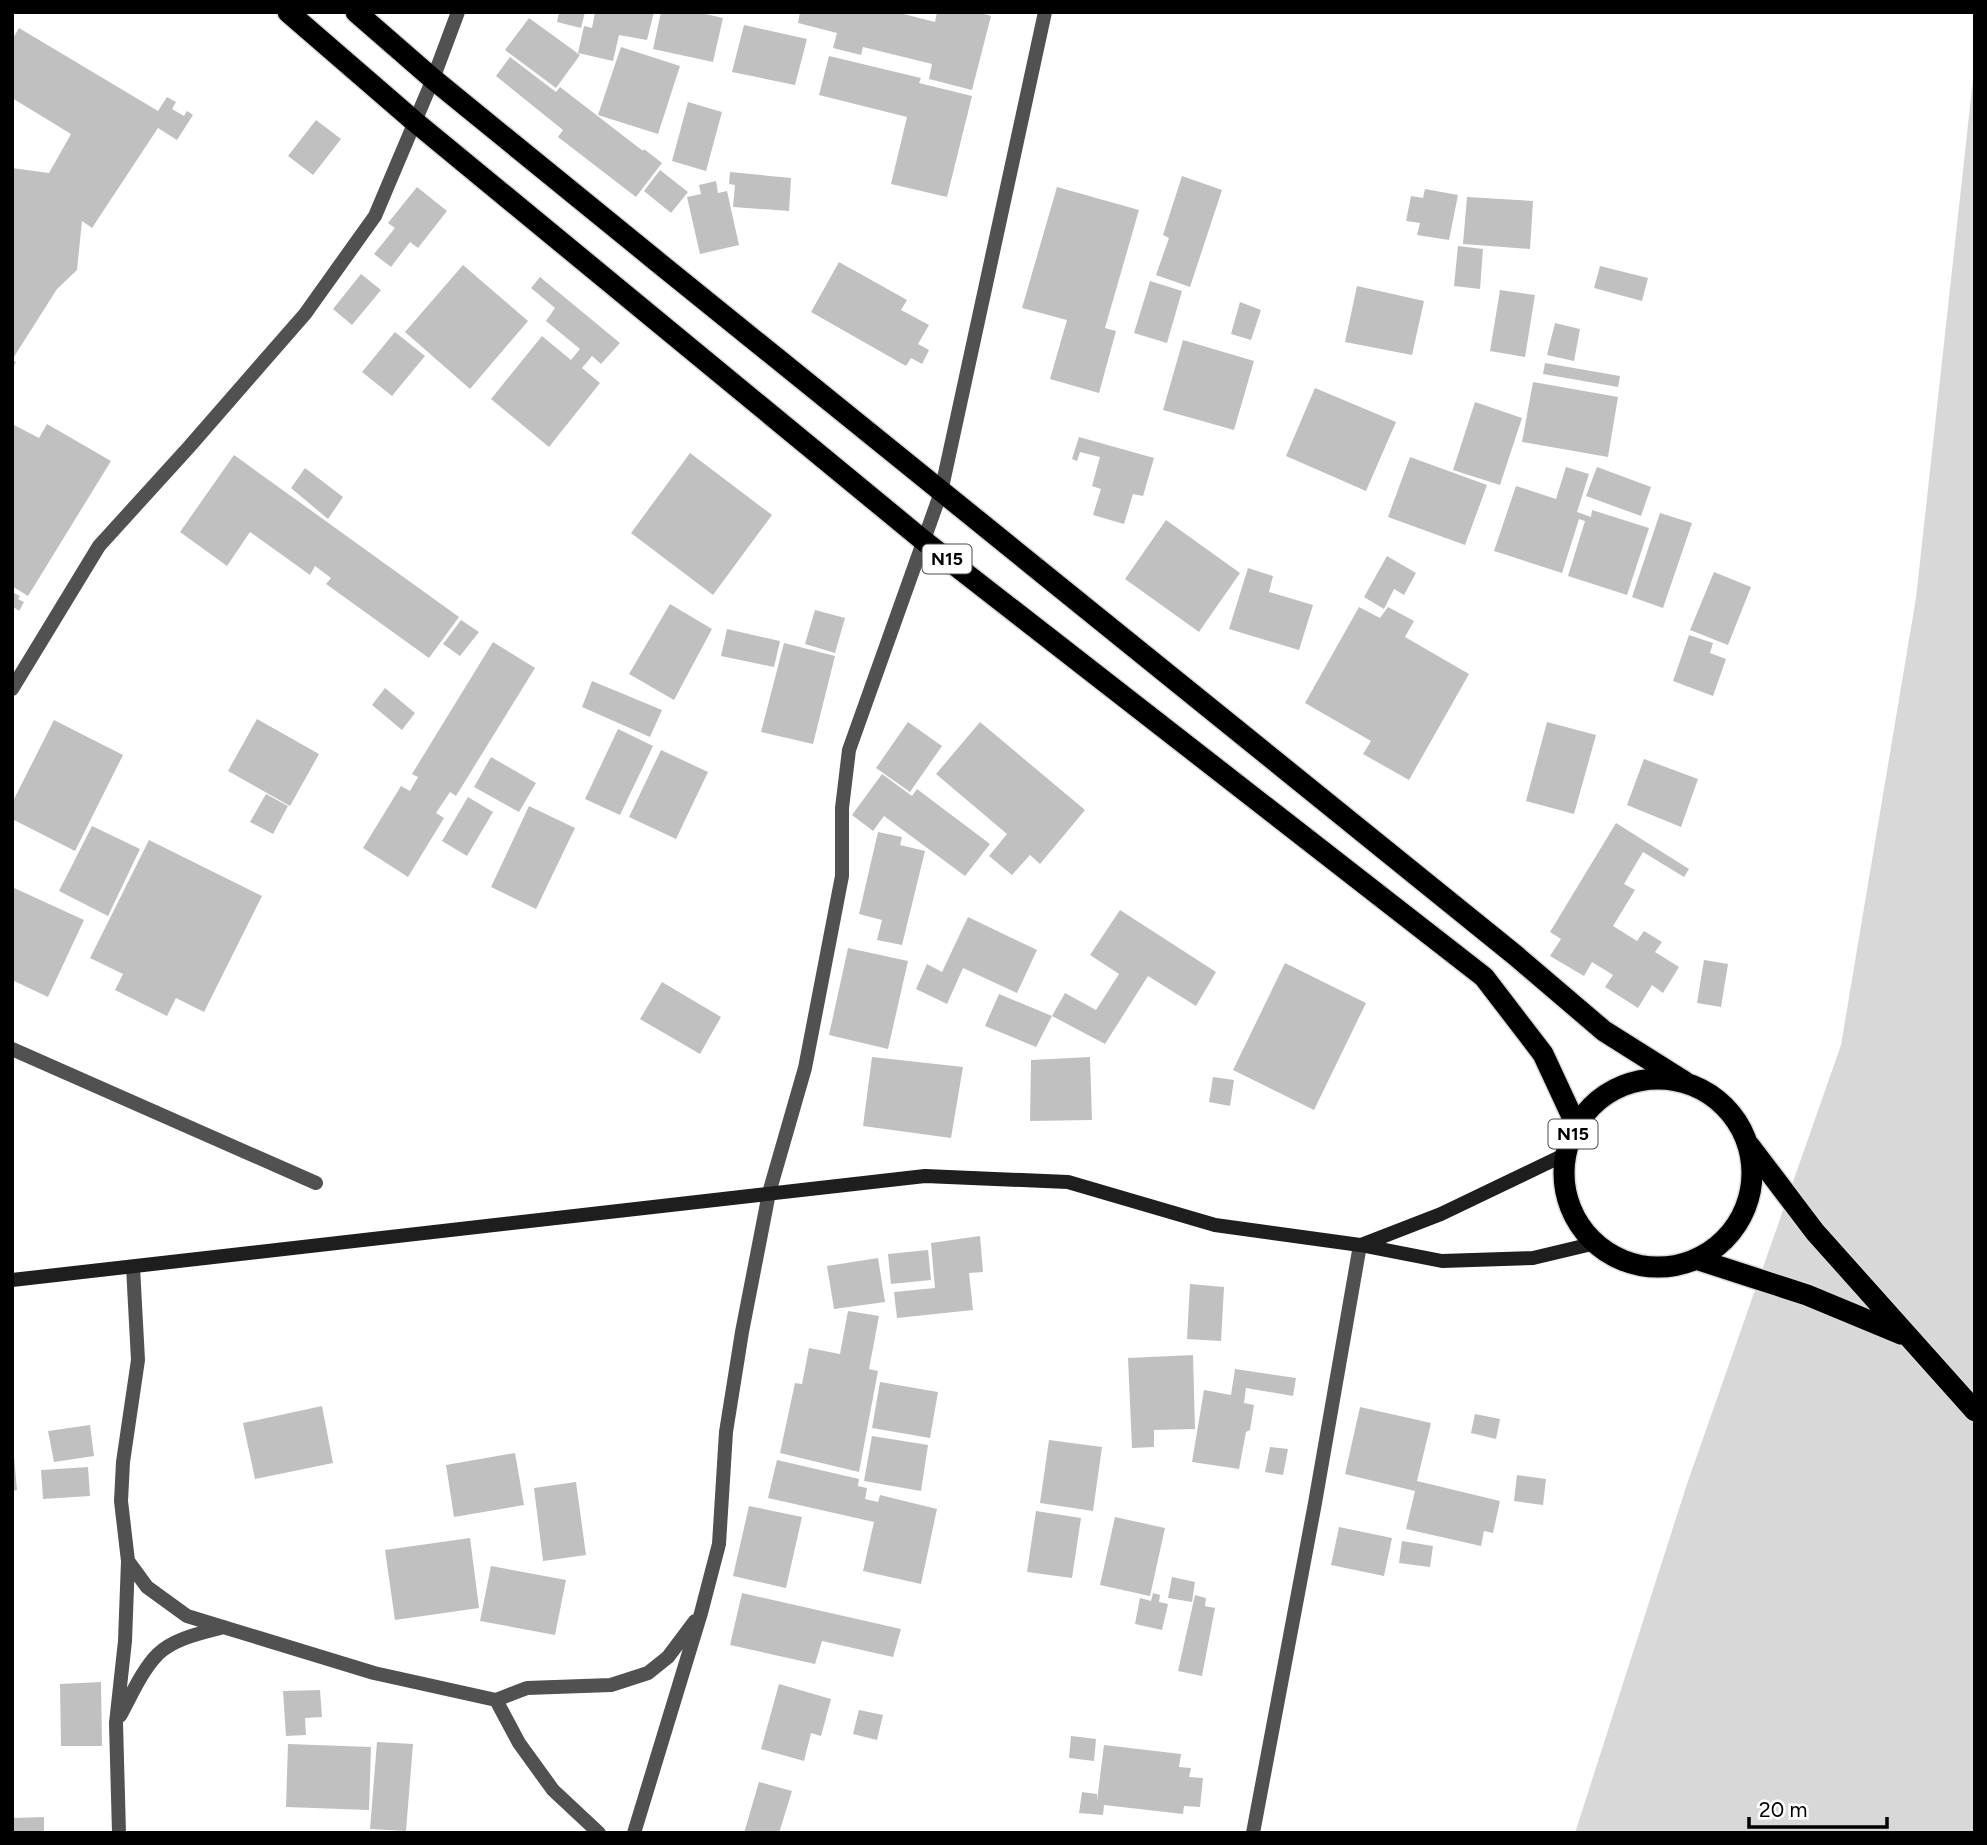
<svg xmlns="http://www.w3.org/2000/svg" width="1987" height="1845" font-family="Figtree,sans-serif">
<rect width="100%" height="100%" fill="#fff"/>
<path fill="#d8d8d8" d="M 1975,61 L 1975,1833 L 1575,1833 L 1687,1484 L 1841,1045 L 1916,598 Z"/>
<path fill="#c0c0c0" d="M 559,12 L 585,12 L 581,28 L 557,22 Z
M 595,12 L 654,12 L 647,40 L 619,35 L 613,61 L 578,53 L 584,26 L 592,28 Z
M 661,12 L 697,12 L 723,18 L 713,62 L 653,49 Z
M 800,12 L 896,12 L 935,22 L 937,12 L 978,12 L 991,16 L 972,90 L 929,79 L 932,64 L 863,47 L 861,55 L 833,48 L 837,33 L 798,23 Z
M 529,18 L 580,55 L 556,88 L 505,50 Z
M 744,25 L 807,39 L 795,85 L 732,72 Z
M 19,28 L 158,111 L 167,97 L 176,102 L 172,109 L 184,116 L 187,111 L 193,115 L 177,140 L 158,128 L 92,228 L 82,221 L 77,270 L 57,289 L 12,360 L 16,362 L 12,369 L 12,168 L 49,173 L 71,134 L 12,98 L 12,40 Z
M 621,47 L 680,66 L 658,134 L 598,115 Z
M 829,56 L 921,78 L 919,83 L 972,96 L 947,197 L 891,184 L 907,117 L 819,95 Z
M 510,57 L 556,92 L 560,87 L 643,151 L 644,149 L 662,163 L 636,197 L 558,137 L 563,130 L 496,76 Z
M 688,102 L 722,112 L 706,171 L 672,161 Z
M 316,120 L 341,139 L 313,175 L 288,156 Z
M 660,170 L 688,192 L 671,213 L 644,191 Z
M 730,172 L 791,178 L 789,211 L 733,207 L 735,185 L 729,184 Z
M 1182,176 L 1222,190 L 1190,287 L 1156,275 L 1169,238 L 1163,235 Z
M 716,181 L 718,193 L 727,191 L 739,245 L 700,254 L 687,197 L 701,194 L 699,185 Z
M 417,187 L 447,211 L 418,248 L 410,242 L 391,267 L 374,254 L 395,228 L 388,223 Z
M 1057,187 L 1139,210 L 1105,328 L 1116,331 L 1099,393 L 1050,379 L 1067,320 L 1022,308 Z
M 1425,189 L 1458,195 L 1449,240 L 1417,235 L 1420,223 L 1406,221 L 1411,196 L 1423,198 Z
M 1467,197 L 1533,201 L 1530,249 L 1463,244 Z
M 1458,246 L 1483,249 L 1480,289 L 1454,286 Z
M 839,262 L 907,300 L 901,310 L 929,325 L 918,344 L 929,350 L 922,364 L 911,358 L 906,366 L 811,312 Z
M 463,265 L 528,321 L 470,389 L 405,332 Z
M 1600,266 L 1648,278 L 1642,301 L 1594,288 Z
M 361,274 L 381,290 L 352,325 L 333,309 Z
M 540,277 L 620,343 L 601,364 L 592,356 L 582,368 L 600,383 L 549,447 L 491,399 L 542,336 L 571,360 L 580,349 L 546,321 L 555,308 L 531,288 Z
M 1150,281 L 1182,291 L 1167,343 L 1134,333 Z
M 1357,286 L 1424,301 L 1412,355 L 1345,342 Z
M 1500,290 L 1535,295 L 1525,357 L 1490,351 Z
M 1240,302 L 1261,310 L 1251,340 L 1231,334 Z
M 1555,323 L 1580,329 L 1574,361 L 1547,355 Z
M 395,332 L 425,356 L 392,396 L 362,372 Z
M 1183,340 L 1254,361 L 1234,430 L 1163,410 Z
M 1545,363 L 1620,376 L 1618,387 L 1543,374 Z
M 1533,382 L 1618,397 L 1608,457 L 1522,442 Z
M 1315,388 L 1396,422 L 1366,491 L 1286,456 Z
M 1475,402 L 1522,418 L 1500,485 L 1453,470 Z
M 12,424 L 39,438 L 47,424 L 111,461 L 28,596 L 12,586 Z
M 1079,437 L 1154,458 L 1143,496 L 1133,494 L 1124,524 L 1093,515 L 1101,489 L 1092,486 L 1100,457 L 1080,452 L 1077,461 L 1072,459 Z
M 690,453 L 772,515 L 713,595 L 631,533 Z
M 234,455 L 459,617 L 429,658 L 326,584 L 331,578 L 315,566 L 310,575 L 250,532 L 227,566 L 180,532 Z
M 1410,457 L 1487,485 L 1465,545 L 1388,517 Z
M 1566,467 L 1589,474 L 1577,512 L 1591,517 L 1592,510 L 1649,528 L 1627,595 L 1568,576 L 1585,521 L 1579,519 L 1562,573 L 1494,551 L 1516,486 L 1556,499 Z
M 1597,467 L 1651,487 L 1641,516 L 1586,496 Z
M 305,468 L 343,497 L 328,519 L 291,488 Z
M 1660,513 L 1692,523 L 1663,608 L 1632,597 Z
M 1166,520 L 1240,573 L 1199,632 L 1125,579 Z
M 1387,556 L 1416,573 L 1404,595 L 1394,589 L 1384,609 L 1364,597 Z
M 1248,568 L 1273,576 L 1269,592 L 1313,605 L 1299,650 L 1229,629 Z
M 1714,572 L 1751,587 L 1728,645 L 1690,630 Z
M 12,592 L 20,596 L 18,599 L 24,602 L 19,611 L 12,606 Z
M 670,604 L 712,629 L 674,700 L 629,674 Z
M 1359,607 L 1380,618 L 1388,607 L 1414,621 L 1405,637 L 1469,674 L 1409,780 L 1363,754 L 1371,741 L 1305,703 Z
M 815,610 L 845,618 L 835,653 L 805,644 Z
M 461,620 L 479,632 L 460,656 L 443,644 Z
M 727,629 L 780,641 L 774,667 L 721,656 Z
M 1689,635 L 1713,643 L 1710,653 L 1726,659 L 1713,696 L 1673,681 Z
M 493,642 L 535,668 L 456,796 L 450,792 L 436,813 L 444,818 L 408,877 L 363,848 L 401,786 L 410,791 L 418,777 L 412,774 Z
M 784,643 L 835,656 L 813,744 L 761,732 Z
M 592,681 L 662,710 L 650,737 L 582,707 Z
M 385,688 L 415,713 L 402,730 L 372,705 Z
M 257,719 L 319,754 L 290,806 L 228,771 Z
M 54,720 L 123,755 L 75,851 L 12,819 L 12,803 Z
M 908,722 L 942,746 L 910,792 L 876,768 Z
M 980,722 L 1085,810 L 1040,864 L 1030,855 L 1012,875 L 989,856 L 1007,834 L 936,774 Z
M 1547,722 L 1596,735 L 1574,814 L 1526,801 Z
M 618,729 L 653,746 L 620,815 L 585,799 Z
M 661,750 L 708,772 L 676,839 L 629,817 Z
M 491,757 L 536,783 L 519,812 L 474,787 Z
M 1644,759 L 1698,779 L 1681,827 L 1627,805 Z
M 882,774 L 912,796 L 917,789 L 990,844 L 965,876 L 884,816 L 873,831 L 852,815 Z
M 266,794 L 288,806 L 273,834 L 250,822 Z
M 468,797 L 493,812 L 467,856 L 442,841 Z
M 529,806 L 575,828 L 536,909 L 491,887 Z
M 1616,823 L 1689,869 L 1684,877 L 1643,852 L 1624,884 L 1635,890 L 1613,926 L 1637,941 L 1644,931 L 1662,942 L 1655,952 L 1679,967 L 1663,993 L 1652,985 L 1638,1008 L 1605,987 L 1613,975 L 1592,962 L 1584,976 L 1550,956 L 1561,939 L 1550,932 Z
M 92,826 L 140,849 L 108,916 L 59,891 Z
M 878,832 L 902,837 L 900,845 L 925,851 L 902,945 L 877,940 L 882,920 L 859,914 Z
M 149,840 L 262,896 L 204,1012 L 176,998 L 167,1016 L 115,990 L 123,974 L 90,958 Z
M 12,887 L 84,920 L 48,997 L 12,980 Z
M 1120,910 L 1216,972 L 1196,1006 L 1148,976 L 1105,1044 L 1052,1016 L 1065,993 L 1096,1010 L 1119,974 L 1090,955 Z
M 968,917 L 1037,950 L 1017,993 L 963,968 L 947,1004 L 916,989 L 927,964 L 942,972 Z
M 848,948 L 908,961 L 888,1049 L 829,1035 Z
M 1704,960 L 1728,964 L 1721,1007 L 1697,1003 Z
M 1285,963 L 1366,1003 L 1314,1110 L 1233,1070 Z
M 662,982 L 721,1017 L 700,1054 L 640,1019 Z
M 999,994 L 1052,1016 L 1036,1047 L 985,1026 Z
M 872,1057 L 963,1067 L 951,1138 L 863,1126 Z
M 1090,1057 L 1092,1120 L 1030,1121 L 1031,1060 Z
M 1213,1077 L 1234,1080 L 1230,1106 L 1209,1102 Z
M 980,1236 L 983,1272 L 969,1273 L 973,1310 L 897,1318 L 894,1292 L 935,1288 L 931,1243 Z
M 928,1250 L 931,1280 L 891,1284 L 888,1254 Z
M 878,1258 L 885,1302 L 834,1309 L 827,1266 Z
M 1190,1284 L 1224,1287 L 1221,1341 L 1187,1339 Z
M 848,1311 L 879,1316 L 869,1369 L 878,1371 L 859,1472 L 780,1453 L 795,1383 L 802,1384 L 809,1348 L 840,1354 Z
M 1193,1355 L 1195,1429 L 1154,1430 L 1154,1447 L 1132,1448 L 1128,1358 Z
M 1235,1369 L 1296,1378 L 1293,1396 L 1246,1388 L 1244,1403 L 1254,1405 L 1250,1430 L 1246,1432 L 1239,1469 L 1192,1462 L 1204,1390 L 1231,1395 Z
M 880,1382 L 938,1392 L 930,1438 L 872,1428 Z
M 322,1406 L 333,1463 L 255,1479 L 243,1423 Z
M 1360,1407 L 1431,1423 L 1417,1481 L 1500,1501 L 1493,1533 L 1484,1531 L 1481,1546 L 1406,1529 L 1415,1491 L 1345,1474 Z
M 1475,1414 L 1500,1419 L 1496,1439 L 1471,1433 Z
M 90,1425 L 94,1456 L 54,1462 L 48,1431 Z
M 872,1436 L 928,1445 L 921,1491 L 864,1481 Z
M 1049,1440 L 1102,1447 L 1093,1511 L 1040,1503 Z
M 1270,1447 L 1288,1449 L 1283,1475 L 1265,1472 Z
M 515,1453 L 524,1505 L 454,1517 L 446,1465 Z
M 12,1456 L 14,1456 L 17,1490 L 12,1491 Z
M 777,1460 L 859,1479 L 858,1486 L 867,1488 L 865,1499 L 878,1502 L 880,1495 L 937,1509 L 921,1584 L 863,1571 L 874,1522 L 768,1498 Z
M 88,1467 L 90,1496 L 43,1499 L 41,1470 Z
M 1517,1475 L 1546,1479 L 1543,1505 L 1514,1501 Z
M 576,1482 L 586,1555 L 543,1561 L 534,1488 Z
M 749,1506 L 802,1517 L 786,1588 L 733,1576 Z
M 1036,1511 L 1081,1518 L 1072,1578 L 1027,1572 Z
M 1115,1517 L 1165,1528 L 1150,1596 L 1100,1585 Z
M 1339,1527 L 1392,1538 L 1384,1576 L 1331,1565 Z
M 470,1538 L 479,1608 L 395,1620 L 385,1550 Z
M 1402,1541 L 1433,1546 L 1430,1567 L 1399,1563 Z
M 491,1566 L 566,1580 L 555,1635 L 480,1621 Z
M 1172,1577 L 1195,1582 L 1192,1602 L 1168,1598 Z
M 742,1593 L 901,1629 L 893,1657 L 822,1641 L 815,1664 L 730,1645 Z
M 1153,1593 L 1160,1595 L 1159,1602 L 1168,1604 L 1162,1630 L 1135,1624 L 1140,1598 L 1151,1601 Z
M 1195,1595 L 1206,1598 L 1205,1606 L 1215,1608 L 1202,1676 L 1178,1671 Z
M 101,1682 L 102,1746 L 61,1746 L 60,1684 Z
M 779,1684 L 831,1699 L 821,1736 L 811,1733 L 804,1761 L 761,1749 Z
M 320,1690 L 322,1717 L 305,1718 L 306,1735 L 286,1736 L 283,1691 Z
M 859,1710 L 883,1715 L 877,1740 L 853,1734 Z
M 1071,1736 L 1096,1739 L 1094,1761 L 1069,1758 Z
M 377,1742 L 413,1744 L 406,1831 L 370,1829 Z
M 288,1744 L 371,1747 L 369,1810 L 286,1807 Z
M 1104,1745 L 1181,1754 L 1179,1767 L 1191,1768 L 1189,1777 L 1203,1778 L 1200,1807 L 1184,1806 L 1183,1814 L 1104,1805 L 1103,1815 L 1079,1813 L 1082,1792 L 1097,1794 L 1097,1801 Z
M 759,1782 L 792,1791 L 779,1833 L 744,1833 Z
M 44,1817 L 44,1833 L 12,1833 L 12,1818 Z"/>
<g fill="none" stroke-linecap="round" stroke-linejoin="round">
<g stroke="#dbdbdb" stroke-width="24">
<path id="highway" d="M 288,12 L 414,121 L 924,541 L 1484,977 L 1543,1054 L 1576,1125
M 356,12 L 433,79 L 654,259 L 1515,955 L 1604,1031 L 1685,1082
M1564 1173a94 94 0 1 1 188 0a94 94 0 1 1-188 0Z
M 1749,1145 L 1815,1232 L 1975,1411
M 1696,1259 L 1807,1295 L 1901,1334"/>
</g>
<path stroke="#515151" stroke-width="14" d="M 12,689 L 99,546 L 189,447 L 305,314 L 375,216 L 433,79 L 458,12
M 12,1049 L 316,1183
M 133,1267 L 138,1360 L 123,1462 L 121,1501 L 128,1561 L 147,1587 L 187,1616 L 374,1673 L 496,1700 L 519,1743 L 553,1790 L 599,1833
M 496,1700 L 527,1688 L 611,1685 L 648,1673 L 668,1657 L 695,1621
M 120,1716 C 131,1696 142,1670 158,1654 C 175,1638 202,1633 224,1627
M 119,1833 L 116,1723 L 125,1641 L 128,1561
M 634,1833 L 701,1613 L 719,1544 L 726,1432 L 742,1332 L 769,1193 L 805,1068 L 842,876 L 842,808 L 849,750 L 941,492 L 1045,12
M 1253,1833 L 1315,1503 L 1360,1245"/>
<path stroke="#1e1e1e" stroke-width="14" d="M 1361,1245 L 1441,1214 L 1566,1154
M 12,1280 L 925,1176 L 1068,1182 L 1215,1225 L 1360,1245 L 1442,1261 L 1533,1258 L 1596,1243"/>
<use href="#highway" stroke="#000" stroke-width="21"/>
</g>
<g text-anchor="middle" dominant-baseline="central" stroke-width="6" stroke-linejoin="round" paint-order="stroke">
<g fill="#fff" stroke="#4c4c4c" stroke-width="2">
<rect x="922.5" y="544.5" width="49" height="29" rx="5"/>
<rect x="1548.5" y="1119.5" width="49" height="29" rx="5"/>
</g>
<g font-size="18" font-weight="bold" fill="#000">
<text x="947" y="559">N15</text>
<text x="1573" y="1134">N15</text>
</g>
</g>
<rect width="1987" height="1845" fill="none" stroke="#000000" stroke-width="28"/>
<path d="M1749 1817v10h138v-10" fill="none" stroke="#000000" stroke-width="3.5"/>
<text x="1759" y="1817" font-size="21" fill="#000000" stroke="#ffffff" stroke-width="5" paint-order="stroke">20 m</text>
</svg>
